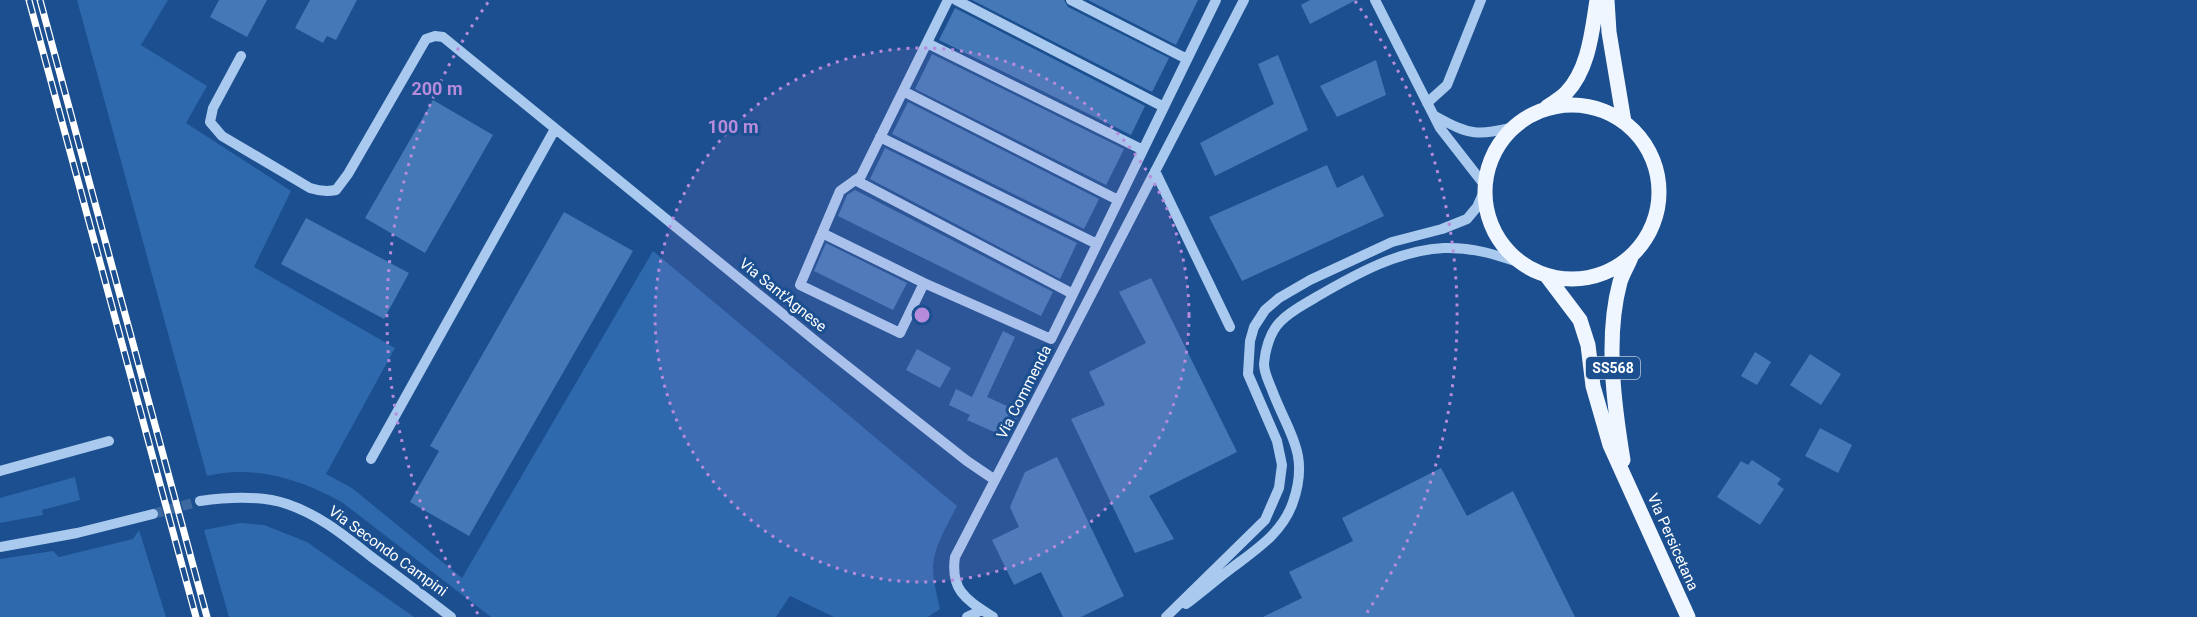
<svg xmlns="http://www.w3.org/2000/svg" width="2197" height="617" font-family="Roboto,sans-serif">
<rect width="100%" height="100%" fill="#1b4f8f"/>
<path fill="#2e69ad" d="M 77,0 L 168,0 L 141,45 L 207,86 L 186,123 L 291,191 L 254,267 L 395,348 L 326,474 L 352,488 L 462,578 L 653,251 L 957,506 C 948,524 934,546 933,567 C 933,581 937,595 940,609 L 928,617 L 834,617 L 790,596 L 776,617 L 491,617 L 343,503 C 303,480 253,464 207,476 Z
M 75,477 L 80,500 L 42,510 L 43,515 L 0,523 L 0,498 Z
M 240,523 L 264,525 L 307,542 L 414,617 L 229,617 L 204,530 Z
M 139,530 L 166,617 L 0,617 L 0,559 L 53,551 L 59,557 L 133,539 Z"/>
<path fill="#4478b7" d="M 219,0 L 267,0 L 247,37 L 210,17 Z
M 310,0 L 357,0 L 336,40 L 327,36 L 323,43 L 295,28 Z
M 972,0 L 1064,0 L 1068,7 L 1169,58 L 1152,92 Z
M 1088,0 L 1198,0 L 1176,45 Z
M 1310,0 L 1356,0 L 1310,24 L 1301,5 Z
M 955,8 L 1145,106 L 1131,135 L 939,40 Z
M 932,54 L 1124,149 L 1106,185 L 915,89 Z
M 1278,55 L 1308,130 L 1215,176 L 1200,143 L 1274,104 L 1258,64 Z
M 1376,60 L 1386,95 L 1337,117 L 1320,86 Z
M 433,100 L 493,135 L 425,253 L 365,218 Z
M 908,102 L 1099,199 L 1084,229 L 892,134 Z
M 885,148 L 1077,243 L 1060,279 L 870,179 Z
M 1327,165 L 1337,188 L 1363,175 L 1384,216 L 1242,281 L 1209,217 Z
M 855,190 L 1053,292 L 1041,316 L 838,216 L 847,195 Z
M 564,212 L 633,251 L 469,536 L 410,502 L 439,451 L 430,446 Z
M 306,218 L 409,273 L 384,319 L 281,264 Z
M 826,243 L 907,283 L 893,310 L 814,271 Z
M 1151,278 L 1237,452 L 1149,496 L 1174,539 L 1135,553 L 1071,419 L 1105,405 L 1089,372 L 1146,343 L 1119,292 Z
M 1003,331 L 1015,337 L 987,397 L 1020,412 L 1008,438 L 967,420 L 970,415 L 949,405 L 956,389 L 972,397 Z
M 917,349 L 951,368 L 940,388 L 906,370 Z
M 1755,352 L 1771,362 L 1757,385 L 1741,376 Z
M 1810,354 L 1841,374 L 1821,405 L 1790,385 Z
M 1820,428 L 1852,445 L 1838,473 L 1805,456 Z
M 1057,457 L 1124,596 L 1081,617 L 1063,617 L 1041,572 L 1014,585 L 992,540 L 1019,527 L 1010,507 L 1025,472 Z
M 1752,460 L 1781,479 L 1777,484 L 1784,489 L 1760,525 L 1717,497 L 1741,461 L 1748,465 Z
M 1441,468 L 1467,516 L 1513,491 L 1575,617 L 1263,617 L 1302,598 L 1289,572 L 1353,541 L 1342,518 Z"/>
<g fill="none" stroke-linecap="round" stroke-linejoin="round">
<path stroke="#3d69a0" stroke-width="10" stroke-dasharray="10 5" stroke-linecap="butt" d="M 153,514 L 200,501"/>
<path stroke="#a9c9ee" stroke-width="10" d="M 948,0 L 861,176 L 840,191 L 800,285 L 900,333 L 924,283 L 1051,339 L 1216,0
M 956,0 L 1164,107
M 1071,0 L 1187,59
M 927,43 L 1143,150
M 241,56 L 213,108 L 210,122 L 222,136 L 310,188 C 319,191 326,192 336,190 L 348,174 L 426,39 L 435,36 L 443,37 L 818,343 L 967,461 L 995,480
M 903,91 L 1118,200
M 1427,103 L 1447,85 L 1481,0
M 1435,116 C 1471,136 1477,136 1517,126
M 880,137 L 1097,244
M 1155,171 L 1230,327
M 855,180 L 1073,294
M 822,233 L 924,283
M 371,459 L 555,129
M 0,471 L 109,441
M 200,501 C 228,497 260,495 287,504 C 320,515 346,537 373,558 C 399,577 425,597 451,617
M 0,547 L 77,533 L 153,514
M 1186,604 C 1202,592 1217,579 1233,567 C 1257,549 1283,532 1293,502 C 1310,453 1288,433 1272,390 C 1269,382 1264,373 1264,364 C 1265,350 1270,332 1280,322 C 1290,311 1305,304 1318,296 C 1356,274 1399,250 1444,248 C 1473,247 1497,255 1524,264
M 967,617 L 982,610
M 993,617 C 967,600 950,591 955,557 L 1244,0
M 1166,617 L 1265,520 L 1279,488 L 1282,465 L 1277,441 L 1248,374 L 1250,341 L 1254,327 L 1265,310 L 1279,298 L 1310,280 L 1392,242 L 1442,229 L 1467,219 L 1477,207 L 1486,187 L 1440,128 L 1375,0"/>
<path stroke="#f0f6ff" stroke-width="15" d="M 1607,0 L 1609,32 L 1624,122
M1485 192a87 87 0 1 1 174 0a87 87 0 1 1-174 0Z
M 1547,107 C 1553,103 1561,98 1566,93 C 1589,69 1592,31 1597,0
M 1546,275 L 1580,320 L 1588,345 L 1593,386 L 1610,445 L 1688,617
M 1623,460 C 1614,405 1605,337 1620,282 C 1623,273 1628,265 1631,257"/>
<g stroke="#fff" stroke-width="7">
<path id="rail" d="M 29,0 L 196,617
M 40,0 L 207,617"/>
</g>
<use href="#rail" stroke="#1b4f8f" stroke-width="4.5" stroke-dasharray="14" stroke-linecap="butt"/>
</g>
<circle cx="922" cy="315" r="267" fill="#b68bdc" fill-opacity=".12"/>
<g fill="none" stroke="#b68bdc" stroke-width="3" stroke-dasharray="3 6">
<circle cx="922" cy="315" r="267"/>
<path d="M478 614A535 535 0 0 1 489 1M1355 1A535 535 0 0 1 1366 614"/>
</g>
<g text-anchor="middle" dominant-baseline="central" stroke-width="6" stroke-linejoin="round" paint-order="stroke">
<rect fill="#1b4f8f" stroke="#bbcadd" stroke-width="1.5" x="1586" y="357" width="54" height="22" rx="4.5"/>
<g font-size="14" font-weight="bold" fill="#fff">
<text x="1613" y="368">SS568</text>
</g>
<g font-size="15" fill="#fff" stroke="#1b4f8f">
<text transform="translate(783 295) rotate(39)">Via Sant'Agnese</text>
<text transform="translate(1024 392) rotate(-63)">Via Commenda</text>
<text transform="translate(1673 542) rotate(66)">Via Persicetana</text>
<text transform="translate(388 551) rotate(36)">Via Secondo Campini</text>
</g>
</g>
<circle cx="922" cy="315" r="9" fill="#b68bdc" stroke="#1b4f8f" stroke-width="3"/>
<g font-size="18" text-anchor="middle" font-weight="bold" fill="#b68bdc" stroke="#1b4f8f" stroke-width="6" stroke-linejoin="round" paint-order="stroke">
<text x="437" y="95">200 m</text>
<text x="733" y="133">100 m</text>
</g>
</svg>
